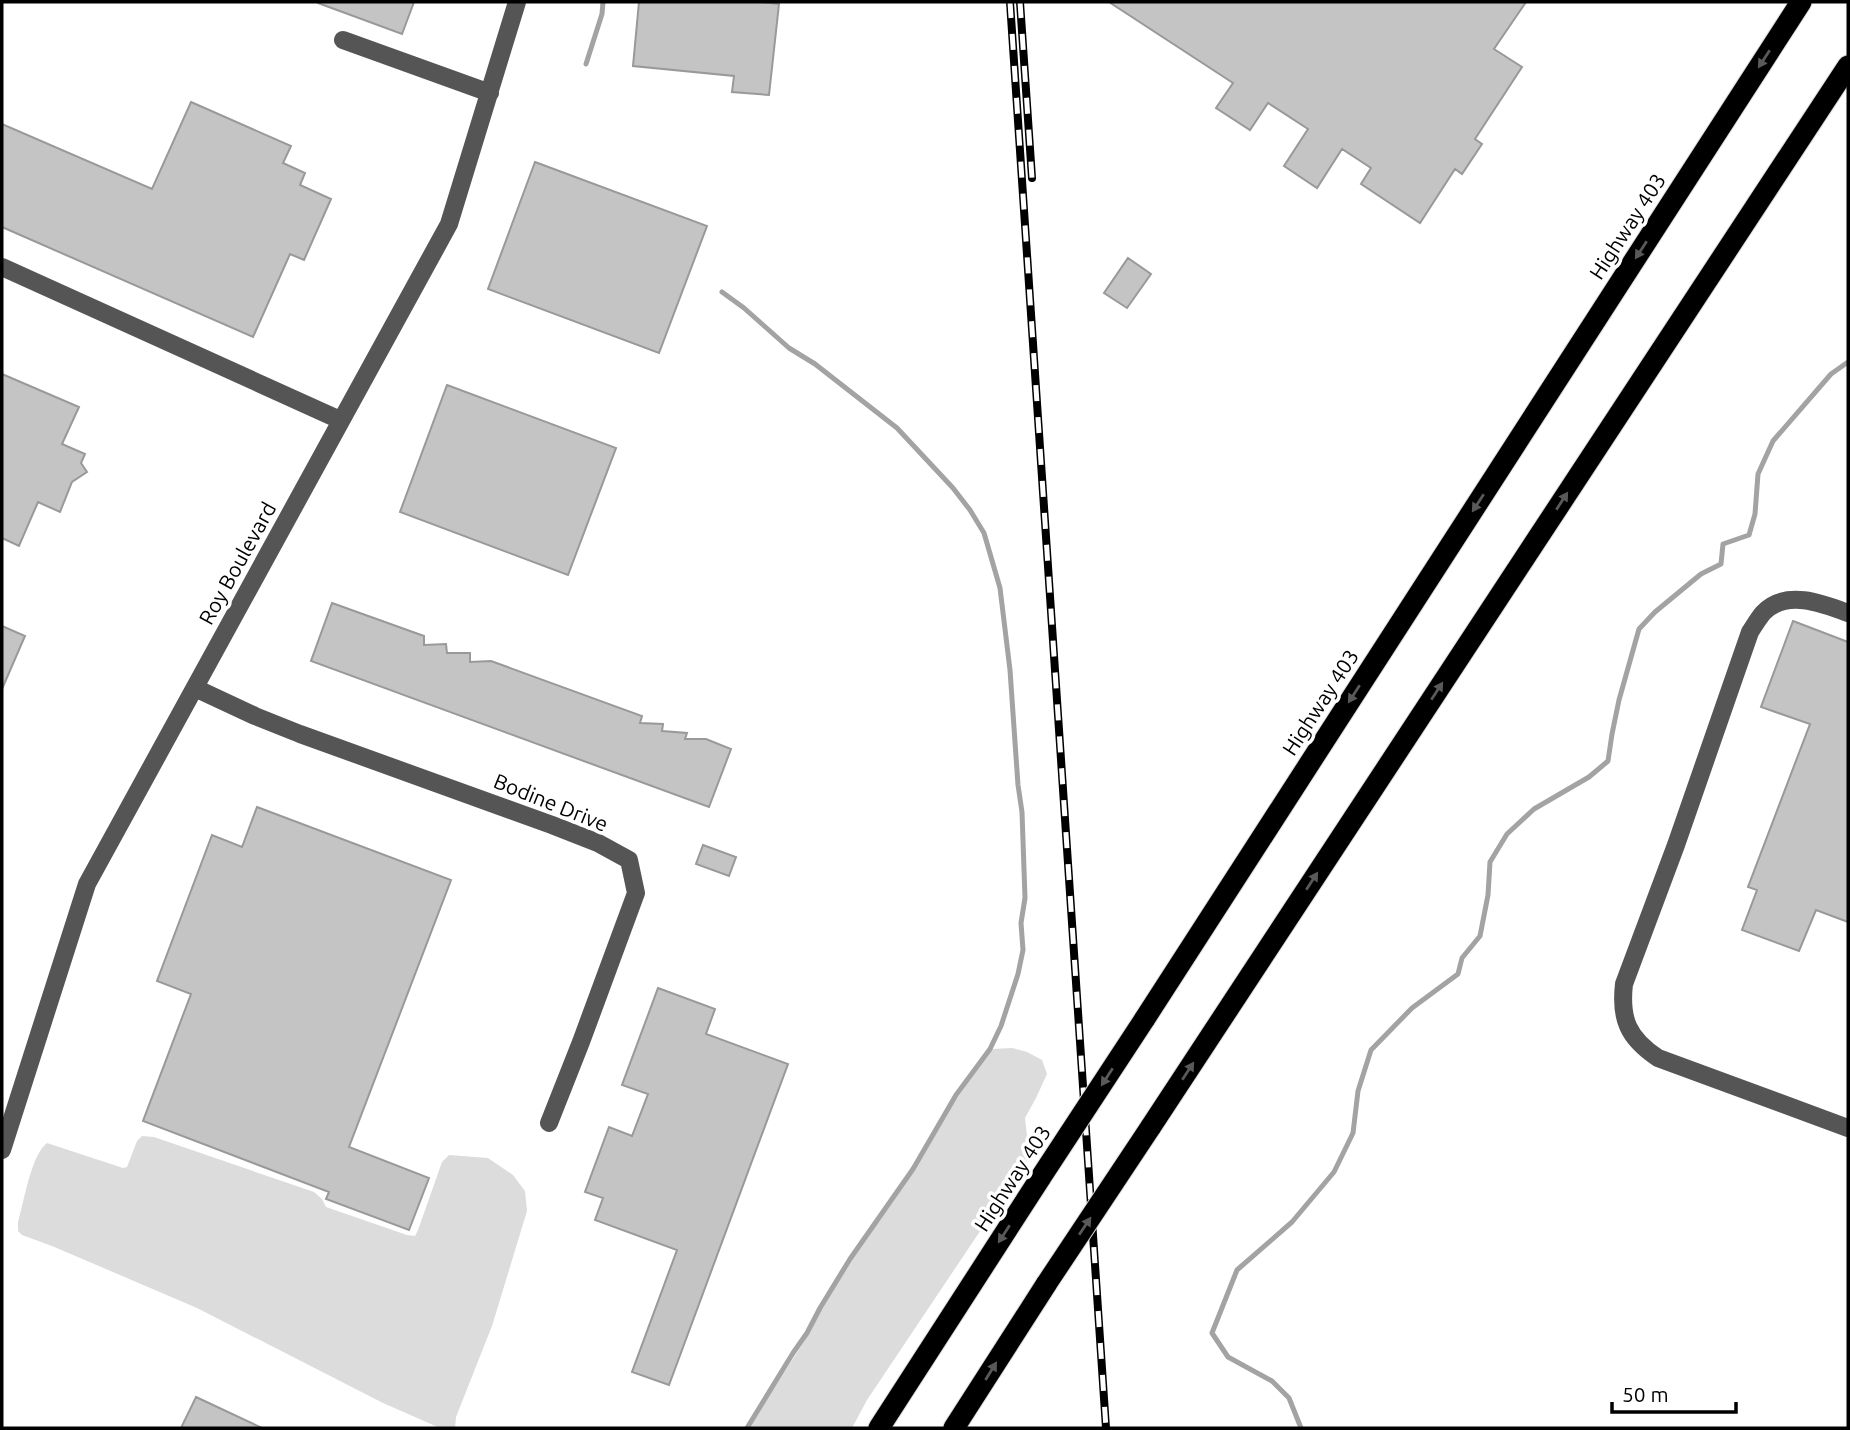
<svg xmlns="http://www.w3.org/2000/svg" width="1850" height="1430" font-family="Ubuntu,sans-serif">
<rect width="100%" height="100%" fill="#fff"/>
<path fill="#dcdcdc" d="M 1012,1048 L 1027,1052 L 1042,1060 L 1047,1074 L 1036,1098 L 1025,1118 L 1028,1145 L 1027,1161 L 867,1400 L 852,1428 L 748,1428 L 809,1334 L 821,1308 L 858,1251 L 914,1171 L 948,1111 L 992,1049 Z
M 142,1136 L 154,1137 L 314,1192 L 322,1199 L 326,1207 L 407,1235 L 415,1236 L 418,1230 L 442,1162 L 449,1155 L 488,1158 L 513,1175 L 525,1191 L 527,1211 L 492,1326 L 456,1417 L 455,1428 L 440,1428 L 383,1403 L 197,1308 L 52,1246 L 22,1235 L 18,1231 L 18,1222 C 24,1202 31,1155 47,1143 L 123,1168 L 127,1167 L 137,1141 Z"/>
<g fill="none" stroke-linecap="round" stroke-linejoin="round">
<path stroke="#a3a3a3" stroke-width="5" d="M 586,64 L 602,14 L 603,2
M 722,292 L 744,308 L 789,348 L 815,364 L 897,428 L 953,488 L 970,510 L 984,533 L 1000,588 L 1010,670 L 1018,785 L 1022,812 L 1025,898 L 1021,923 L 1023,950 L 1018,974 L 1001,1026 L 990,1049 L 956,1095 L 913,1169 L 850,1259 L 820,1308 L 807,1333 L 793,1353 L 747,1428
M 1301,1428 L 1289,1398 L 1272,1381 L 1228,1357 L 1212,1333 L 1237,1270 L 1292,1222 L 1334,1172 L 1353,1133 L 1358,1091 L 1371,1050 L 1412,1008 L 1458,974 L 1462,958 L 1480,936 L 1488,895 L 1490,862 L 1507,834 L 1534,809 L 1589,777 L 1608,761 L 1612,734 L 1619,700 L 1639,629 L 1655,612 L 1701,574 L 1721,564 L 1723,544 L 1749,535 L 1755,514 L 1758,474 L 1773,441 L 1831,374 L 1848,362"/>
</g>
<path fill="#c4c4c4" stroke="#999" stroke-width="2" d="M 318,2 L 414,2 L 402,34 L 318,3 Z
M 639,2 L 761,2 L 779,4 L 769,95 L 732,92 L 734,76 L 633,66 Z
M 1109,2 L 1526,2 L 1494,49 L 1522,67 L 1475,139 L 1482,144 L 1462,174 L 1455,169 L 1420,223 L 1361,184 L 1371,168 L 1342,149 L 1317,188 L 1284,166 L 1308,129 L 1268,103 L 1250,130 L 1216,108 L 1233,83 Z
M 191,102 L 291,146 L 283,163 L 305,173 L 300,185 L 331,199 L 304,260 L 290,254 L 253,337 L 2,227 L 2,124 L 152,189 Z
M 535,162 L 707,226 L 659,353 L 488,289 Z
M 1128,258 L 1151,274 L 1127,308 L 1104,293 Z
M 2,374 L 79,407 L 62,444 L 85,454 L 81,463 L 87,472 L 72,482 L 60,512 L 38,502 L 19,546 L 2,538 Z
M 447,385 L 616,448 L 568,575 L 400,512 Z
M 332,603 L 424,636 L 424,645 L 446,644 L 447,653 L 470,653 L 470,662 L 491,661 L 642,716 L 640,723 L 663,724 L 662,731 L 687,733 L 685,739 L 706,739 L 731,749 L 709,807 L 311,661 Z
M 1793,621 L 1848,642 L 1848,922 L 1816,910 L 1799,951 L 1742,930 L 1757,890 L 1748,887 L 1810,724 L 1761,707 Z
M 2,626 L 25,636 L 2,689 Z
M 257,807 L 451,880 L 349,1147 L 429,1178 L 409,1230 L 326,1199 L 329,1192 L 143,1121 L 191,994 L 157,981 L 212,835 L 242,847 Z
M 703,845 L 736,857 L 729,876 L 696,864 Z
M 658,988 L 715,1009 L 706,1034 L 788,1064 L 669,1385 L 632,1372 L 677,1250 L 595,1220 L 603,1198 L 585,1192 L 609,1127 L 632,1136 L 648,1094 L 622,1085 Z
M 196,1397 L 262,1428 L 181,1428 Z"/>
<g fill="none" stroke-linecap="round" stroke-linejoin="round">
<g stroke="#dbdbdb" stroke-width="23">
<path id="highway" d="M 1144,1020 L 1801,2
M 1150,1128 L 1848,66
M 879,1428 L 1041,1177
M 954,1428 L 1047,1283"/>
</g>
<path stroke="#555" stroke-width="18" d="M 343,40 L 490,93
M 2,267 L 340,420
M 1848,613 C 1822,603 1785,589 1763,613 C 1758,619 1754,626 1750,632 L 1676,845 L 1624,984 C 1620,1019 1628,1038 1658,1058 L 1848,1128
M 195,688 L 255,716 L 300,734 L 552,825 L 598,843 L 629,860 L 636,893 L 581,1042 L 549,1123
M 2,1150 L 87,884 L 449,224 L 517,2"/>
<use href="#highway" stroke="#000" stroke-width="21"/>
<g stroke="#000" stroke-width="8">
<path id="rail" d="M 1010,2 L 1106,1428
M 1020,2 L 1032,178"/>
</g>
<use href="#rail" stroke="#fff" stroke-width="5" stroke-dasharray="16" stroke-linecap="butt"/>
<g stroke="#dbdbdb" stroke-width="23" stroke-linecap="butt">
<path id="highway-bridge" d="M 1041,1177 L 1144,1020
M 1047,1283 L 1150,1128"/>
</g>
<use href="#highway-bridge" stroke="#000" stroke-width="21"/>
</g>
<defs><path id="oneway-solid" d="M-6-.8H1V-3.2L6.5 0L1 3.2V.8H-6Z" transform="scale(1.75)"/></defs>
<g fill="#595959">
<use href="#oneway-solid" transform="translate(1764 59) rotate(123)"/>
<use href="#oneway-solid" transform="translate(1641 250) rotate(123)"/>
<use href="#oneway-solid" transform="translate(1562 501) rotate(-57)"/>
<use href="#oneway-solid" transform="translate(1478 503) rotate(123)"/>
<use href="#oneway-solid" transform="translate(1437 691) rotate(-57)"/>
<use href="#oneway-solid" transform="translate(1354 694) rotate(123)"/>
<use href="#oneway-solid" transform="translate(1312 881) rotate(-57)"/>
<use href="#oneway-solid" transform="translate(1188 1071) rotate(-57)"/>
<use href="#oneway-solid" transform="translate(1107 1077) rotate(123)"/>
<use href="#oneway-solid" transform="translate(1085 1226) rotate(-56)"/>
<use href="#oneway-solid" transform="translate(1004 1234) rotate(123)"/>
<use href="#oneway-solid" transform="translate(991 1371) rotate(-58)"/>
</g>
<g text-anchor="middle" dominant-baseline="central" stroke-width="7" stroke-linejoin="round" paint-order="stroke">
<g font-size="21" fill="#000" stroke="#fff">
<text transform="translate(1627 226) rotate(-57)">Highway 403</text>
<text transform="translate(237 563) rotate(-61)">Roy Boulevard</text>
<text transform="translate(1320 702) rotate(-57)">Highway 403</text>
<text transform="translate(551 802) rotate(22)">Bodine Drive</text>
<text transform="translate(1012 1178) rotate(-57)">Highway 403</text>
</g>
</g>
<rect width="1850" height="1430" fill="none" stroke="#000000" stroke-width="7"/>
<path d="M1612 1402v10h124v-10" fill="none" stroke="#000000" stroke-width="3.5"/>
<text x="1622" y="1402" font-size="21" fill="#000000" stroke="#ffffff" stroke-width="5" paint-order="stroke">50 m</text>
</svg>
